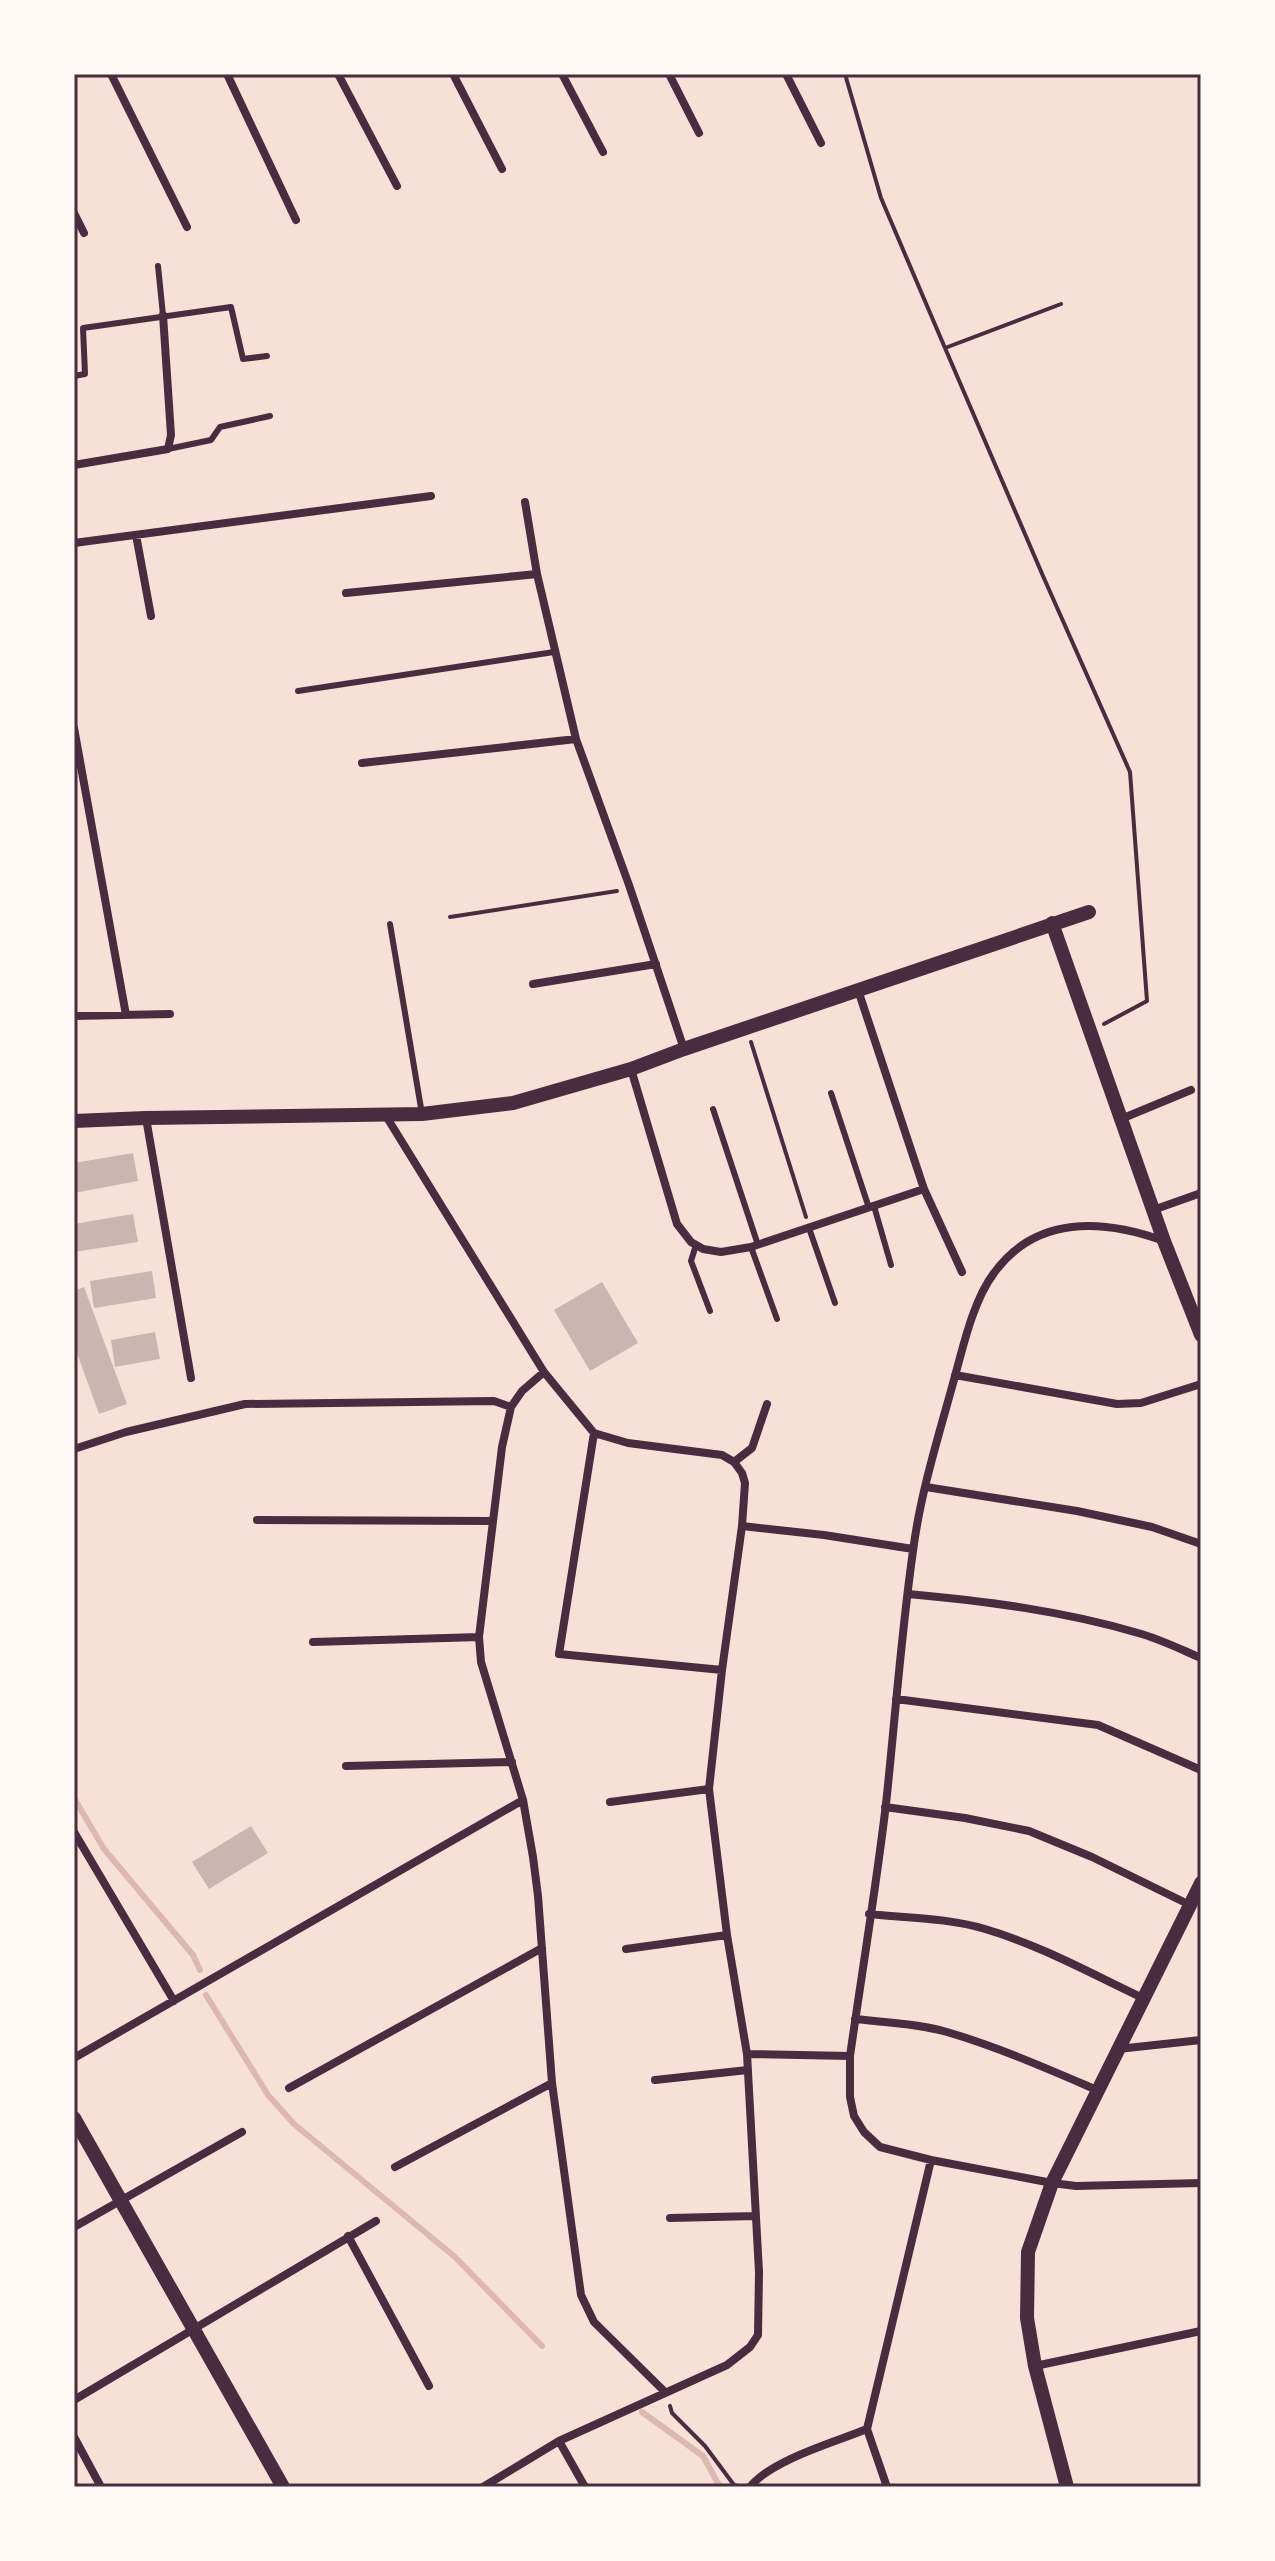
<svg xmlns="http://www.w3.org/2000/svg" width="1275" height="2561" font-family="'Libre Baskerville',serif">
<rect width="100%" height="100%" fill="#f7e1d7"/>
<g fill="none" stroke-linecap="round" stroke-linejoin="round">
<path stroke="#dcb8b0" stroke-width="6" d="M 74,1798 L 104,1849 L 193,1955 L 200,1970
M 206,1995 L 268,2095 L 294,2124 L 455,2257 L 542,2346
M 642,2412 L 703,2456 L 720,2487"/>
</g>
<path fill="#ccb4b1" d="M 133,1153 L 138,1181 L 74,1193 L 74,1163 Z
M 133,1214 L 138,1242 L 74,1252 L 74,1224 Z
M 152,1271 L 156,1298 L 94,1308 L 90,1281 Z
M 602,1282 L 638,1343 L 590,1371 L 554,1310 Z
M 84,1287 L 127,1404 L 99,1414 L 74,1345 L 74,1291 Z
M 155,1332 L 160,1359 L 115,1367 L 111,1340 Z
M 251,1826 L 268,1853 L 209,1889 L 192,1862 Z"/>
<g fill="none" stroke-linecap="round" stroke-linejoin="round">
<path stroke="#4a2c40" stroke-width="4" d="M 845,74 L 881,198 L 945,348 L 1061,304
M 945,348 L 1043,576 L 1130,772 L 1147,1001 L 1104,1024
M 450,917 L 617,891
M 751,1042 L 806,1217
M 670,2406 L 672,2413 L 705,2446 L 734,2485 L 738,2486"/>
<path stroke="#4a2c40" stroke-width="6" d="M 158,266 L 163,315
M 74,376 L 85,374 L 83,328 L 231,307 L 243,359 L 267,356
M 168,449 L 211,440 L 220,427 L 270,416
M 298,691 L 554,652
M 390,924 L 422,1114
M 831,1093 L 869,1208
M 713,1109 L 758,1245
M 874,1206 L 891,1265
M 809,1228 L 835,1303
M 696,1245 L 691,1261 L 710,1311
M 751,1247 L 777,1319"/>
<path stroke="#4a2c40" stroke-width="8" d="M 111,74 L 187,227
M 227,74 L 296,220
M 338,74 L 397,186
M 453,74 L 502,169
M 562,74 L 603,152
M 669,74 L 699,133
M 786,74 L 821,143
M 74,213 L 84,233
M 74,465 L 168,449 L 171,435 L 163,315
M 525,502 L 537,574 L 576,739 L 629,885 L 684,1049
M 136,535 L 151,616
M 74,543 L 431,496
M 346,593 L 537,574
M 74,728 L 126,1015
M 362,763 L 576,739
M 533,984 L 656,964
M 858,990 L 924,1189 L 962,1272
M 74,1016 L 170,1014
M 631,1069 L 677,1224 L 691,1242 L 703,1249 L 721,1252 L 751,1247 L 924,1189
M 386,1116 L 544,1372 L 594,1433 L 628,1443 L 722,1455 L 734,1462 L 742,1473 L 745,1483 L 742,1526 L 722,1670 L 709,1789 L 727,1935 L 747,2054 L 759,2272 L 758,2335 L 750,2347 L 727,2365 L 559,2441 L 483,2487
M 146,1118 L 191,1378
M 1121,1119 L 1191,1090
M 1153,1210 L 1201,1193
M 1164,1241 C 1103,1219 1036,1215 994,1273 C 972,1302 962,1352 952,1387 C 937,1441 920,1496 913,1551 C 901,1635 895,1720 886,1804 C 876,1888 862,1972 850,2056 L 850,2097 L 854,2116 L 864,2132 L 880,2147 L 931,2160 L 1052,2183 L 1076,2186 L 1201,2183
M 544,1372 L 522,1391 L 511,1407 L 502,1447 L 479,1637 L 481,1662 L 523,1800 L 533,1857 L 538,1896 L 552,2083 L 581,2295 L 594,2322 L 665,2392
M 955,1375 L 1117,1404 L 1141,1403 L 1201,1384
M 594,1433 L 559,1654 L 722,1670
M 74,1449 L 126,1432 L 245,1404 L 494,1401 L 511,1407
M 734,1462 L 752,1448 L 767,1404
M 926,1487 L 1077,1511 L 1152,1527 L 1201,1544
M 257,1520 L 492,1521
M 742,1526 L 824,1535 L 913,1549
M 908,1594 C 985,1601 1064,1611 1138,1633 C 1160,1639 1180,1649 1201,1658
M 313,1642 L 479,1637
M 896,1699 L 1098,1725 L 1201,1770
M 346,1766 L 512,1762
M 610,1802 L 709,1789
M 885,1807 L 965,1818 L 1029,1831 L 1092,1857 L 1190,1905
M 74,1832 L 174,2001
M 869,1914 C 907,1918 949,1918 985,1929 C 1040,1945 1092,1974 1143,1998
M 626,1949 L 727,1935
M 855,2019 C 885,2022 917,2024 947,2032 C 998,2047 1048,2069 1097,2090
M 1118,2049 L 1201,2040
M 747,2054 L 850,2056
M 74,2058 L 523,1800
M 655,2080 L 748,2070
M 289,2088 L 542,1948
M 395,2167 L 552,2083
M 670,2218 L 756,2216
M 74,2227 L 242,2132
M 348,2236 L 429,2386
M 1035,2366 L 1201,2331
M 74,2400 L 376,2221
M 74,2437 L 101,2487
M 559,2441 L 585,2487
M 750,2487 C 771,2460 835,2442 867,2429
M 887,2487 L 867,2429 L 931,2160"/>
<path stroke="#4a2c40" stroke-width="14" d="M 1052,923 L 1164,1241 L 1201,1335
M 74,1121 L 146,1118 L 422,1114 L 513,1103 L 631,1069 L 684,1049 L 1089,912
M 74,2118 L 283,2487
M 1067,2487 L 1035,2366 L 1027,2318 L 1028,2252 L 1052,2183 L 1201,1883"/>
</g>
<rect width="1275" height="2561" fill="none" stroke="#fffaf5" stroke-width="152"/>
<rect x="76" y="76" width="1123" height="2409" fill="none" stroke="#4a2c40" stroke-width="3"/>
</svg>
